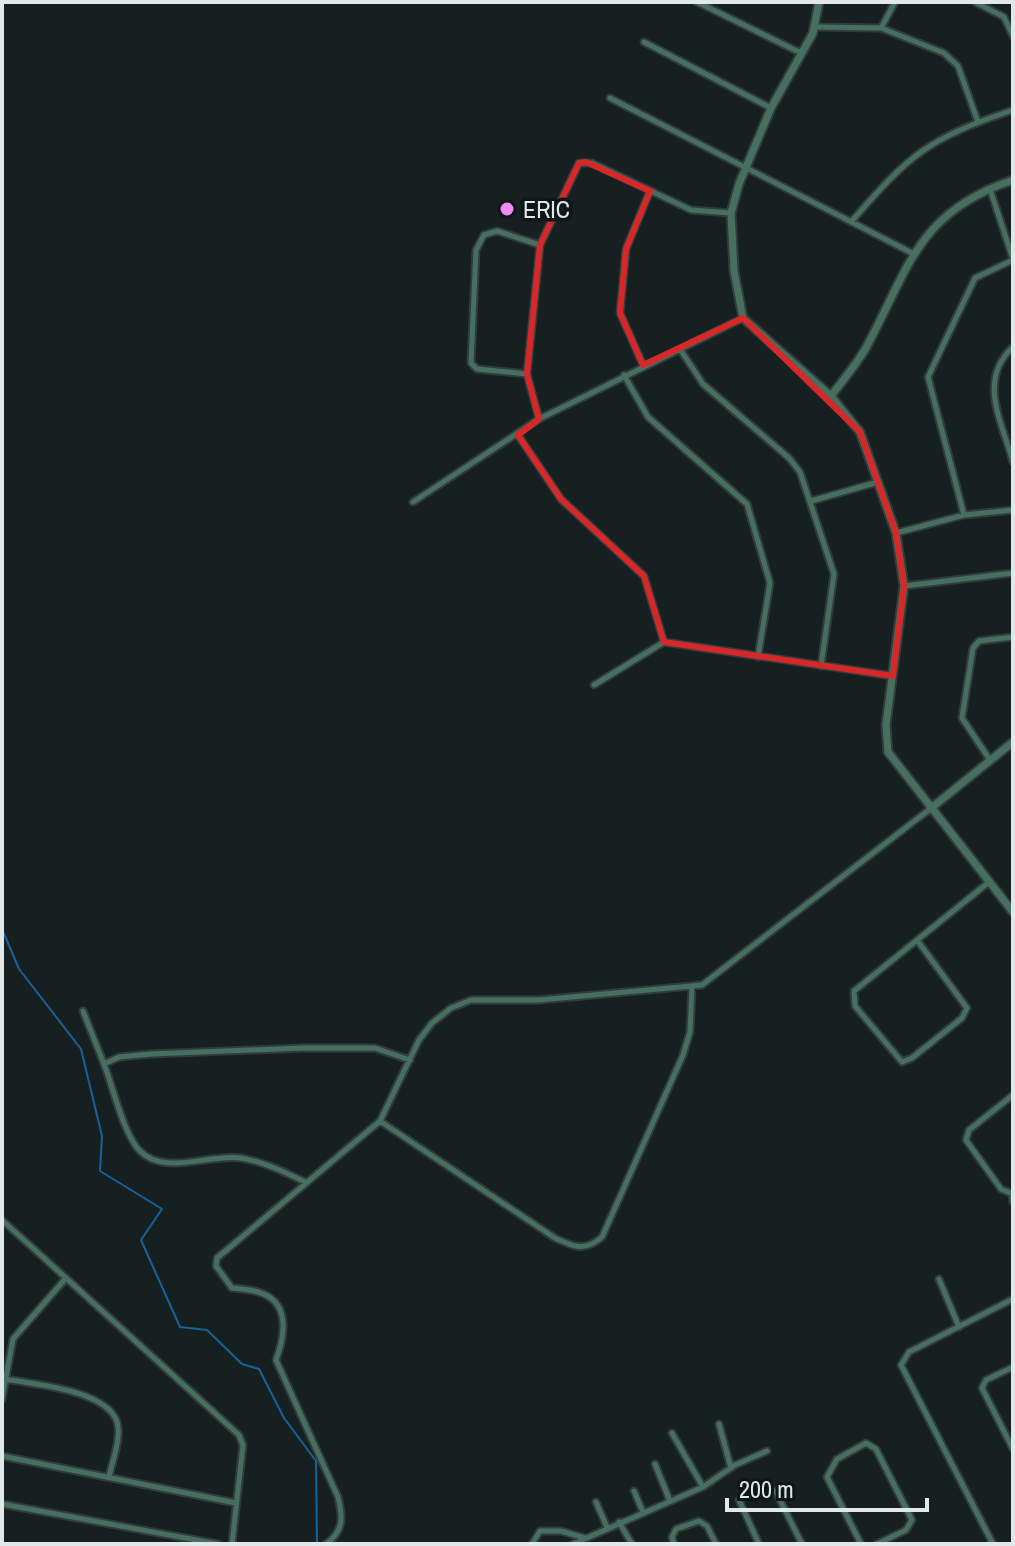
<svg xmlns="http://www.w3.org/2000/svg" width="1015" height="1546" font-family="'Archivo Narrow',sans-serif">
<rect width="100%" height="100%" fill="#172020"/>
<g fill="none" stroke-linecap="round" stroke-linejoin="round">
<path stroke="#1a6199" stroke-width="2" d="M 2,929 L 19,969 L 81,1049 L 102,1136 L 100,1171 L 162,1209 L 141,1240 L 180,1327 L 207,1330 L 242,1364 L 259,1369 L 284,1418 L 316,1461 L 317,1544"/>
<g stroke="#333c3c" stroke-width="9">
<path id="minor" d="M 697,2 L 801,53
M 975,2 L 1004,17 L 1013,36
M 815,27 L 881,28 L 944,53 L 958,66 L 978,122
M 881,28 L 895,2
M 644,42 L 771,108
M 610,98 L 912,253
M 990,189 L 1013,259
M 851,222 C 910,154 927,139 1013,110
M 1013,347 C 977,380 1002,422 1013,462
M 680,349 L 703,384 L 789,458 L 800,472 L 834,574 L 821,666
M 643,365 L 620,313 L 626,249 L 650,191
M 527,374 L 477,369 L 471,363 L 476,250 L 484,235 L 497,231 L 540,245
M 624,375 L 648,417 L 747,504 L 770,583 L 758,657
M 539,419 L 527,374 L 540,245 L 579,163 L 592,163 L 691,210 L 731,213
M 518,435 L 561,499 L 644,576 L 664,642 L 893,676
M 811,501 L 878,482
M 413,502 L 539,419 L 743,318
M 964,515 L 928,377 L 975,278 L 1013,260
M 896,533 L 964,515 L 1013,510
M 904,586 L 1013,573
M 594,685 L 664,642
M 990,760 L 962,718 L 973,648 L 979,641 L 1013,637
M 917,940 L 967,1008 L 962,1018 L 912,1058 L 902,1062 L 855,1006 L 854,991 L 989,882
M 83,1011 L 104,1064 L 119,1057 L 151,1054 L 303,1048 L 375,1048 L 410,1060
M 104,1064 C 113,1087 123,1132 139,1150 C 164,1177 210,1153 241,1158 C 264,1162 285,1172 305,1182
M 1013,1095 L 969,1130 L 966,1140 L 1001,1189 L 1013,1194
M 380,1121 L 555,1238 C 574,1247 585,1252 602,1237 L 683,1055 L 690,1032 L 692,988
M 1012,1194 L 1013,1202
M 2,1220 L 239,1435 L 243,1445 L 232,1544
M 939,1279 L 959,1327
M 1013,1367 L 986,1380 L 982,1388 L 1013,1449
M 5,1379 C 33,1384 107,1390 117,1422 C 122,1437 112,1462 109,1477
M 2,1399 L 13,1339 L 66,1278
M 719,1424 L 731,1468
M 672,1433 L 703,1487
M 2,1456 L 236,1503
M 655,1464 L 670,1501
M 634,1491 L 643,1512
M 596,1502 L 607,1527
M 2,1504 L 218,1544
M 619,1522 L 632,1544
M 326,1544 C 344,1531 343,1517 338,1497 L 276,1360 C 285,1336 291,1301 258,1292 C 250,1289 240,1289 232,1288 L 216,1266 L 217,1258 L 380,1121 L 419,1040 L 432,1023 L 451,1008 L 471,1000 L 539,1000 L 702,985 L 930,809
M 532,1544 L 540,1531 L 561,1531 L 585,1538
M 573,1544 L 703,1487 L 735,1465 L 767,1451
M 674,1544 L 672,1537 L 676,1529 L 699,1521 L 707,1526 L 716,1544
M 759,1544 L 739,1500 L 763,1485 L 776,1492 L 802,1544
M 861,1544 L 827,1477 L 837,1459 L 866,1443 L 876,1449 L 912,1520 L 906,1530 L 877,1544
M 993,1544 L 901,1365 L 909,1352 L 1013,1299"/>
</g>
<g stroke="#333c3c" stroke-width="11">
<path id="tertiary" d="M 819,2 L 813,33 L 771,108 L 739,184 L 731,213 L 734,271 L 743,318 L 831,396 L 860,432 L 896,533 L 904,586 L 886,725 L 888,752 L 1013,912
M 831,396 C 843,380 857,364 867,346 C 910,266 918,212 1013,180
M 930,809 L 1013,742"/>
</g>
<use href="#minor" stroke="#476f60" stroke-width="5"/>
<use href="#tertiary" stroke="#476f60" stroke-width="7"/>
</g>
<path fill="none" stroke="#d62828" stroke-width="6" stroke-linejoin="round" d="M 586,162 L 650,191 L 626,249 L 620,313 L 643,365 L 743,318 L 860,432 L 896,533 L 904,586 L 893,676 L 664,642 L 644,576 L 561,499 L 518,435 L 539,419 L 527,374 L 540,245 L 579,163 Z"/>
<circle fill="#f18af4" stroke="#0e1717" stroke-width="3" cx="507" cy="209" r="8"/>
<g text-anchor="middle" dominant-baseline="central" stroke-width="7" stroke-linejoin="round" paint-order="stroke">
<g font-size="24" fill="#e2e8e8" stroke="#0e1717" text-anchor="start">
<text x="523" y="209">ERIC</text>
</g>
</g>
<rect width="1015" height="1546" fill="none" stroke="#e2e8e8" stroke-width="8"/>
<path d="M727 1498v12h200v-12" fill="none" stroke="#e2e8e8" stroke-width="4"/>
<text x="739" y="1498" font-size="24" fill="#e2e8e8" stroke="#0e1717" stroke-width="6" paint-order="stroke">200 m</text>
</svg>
